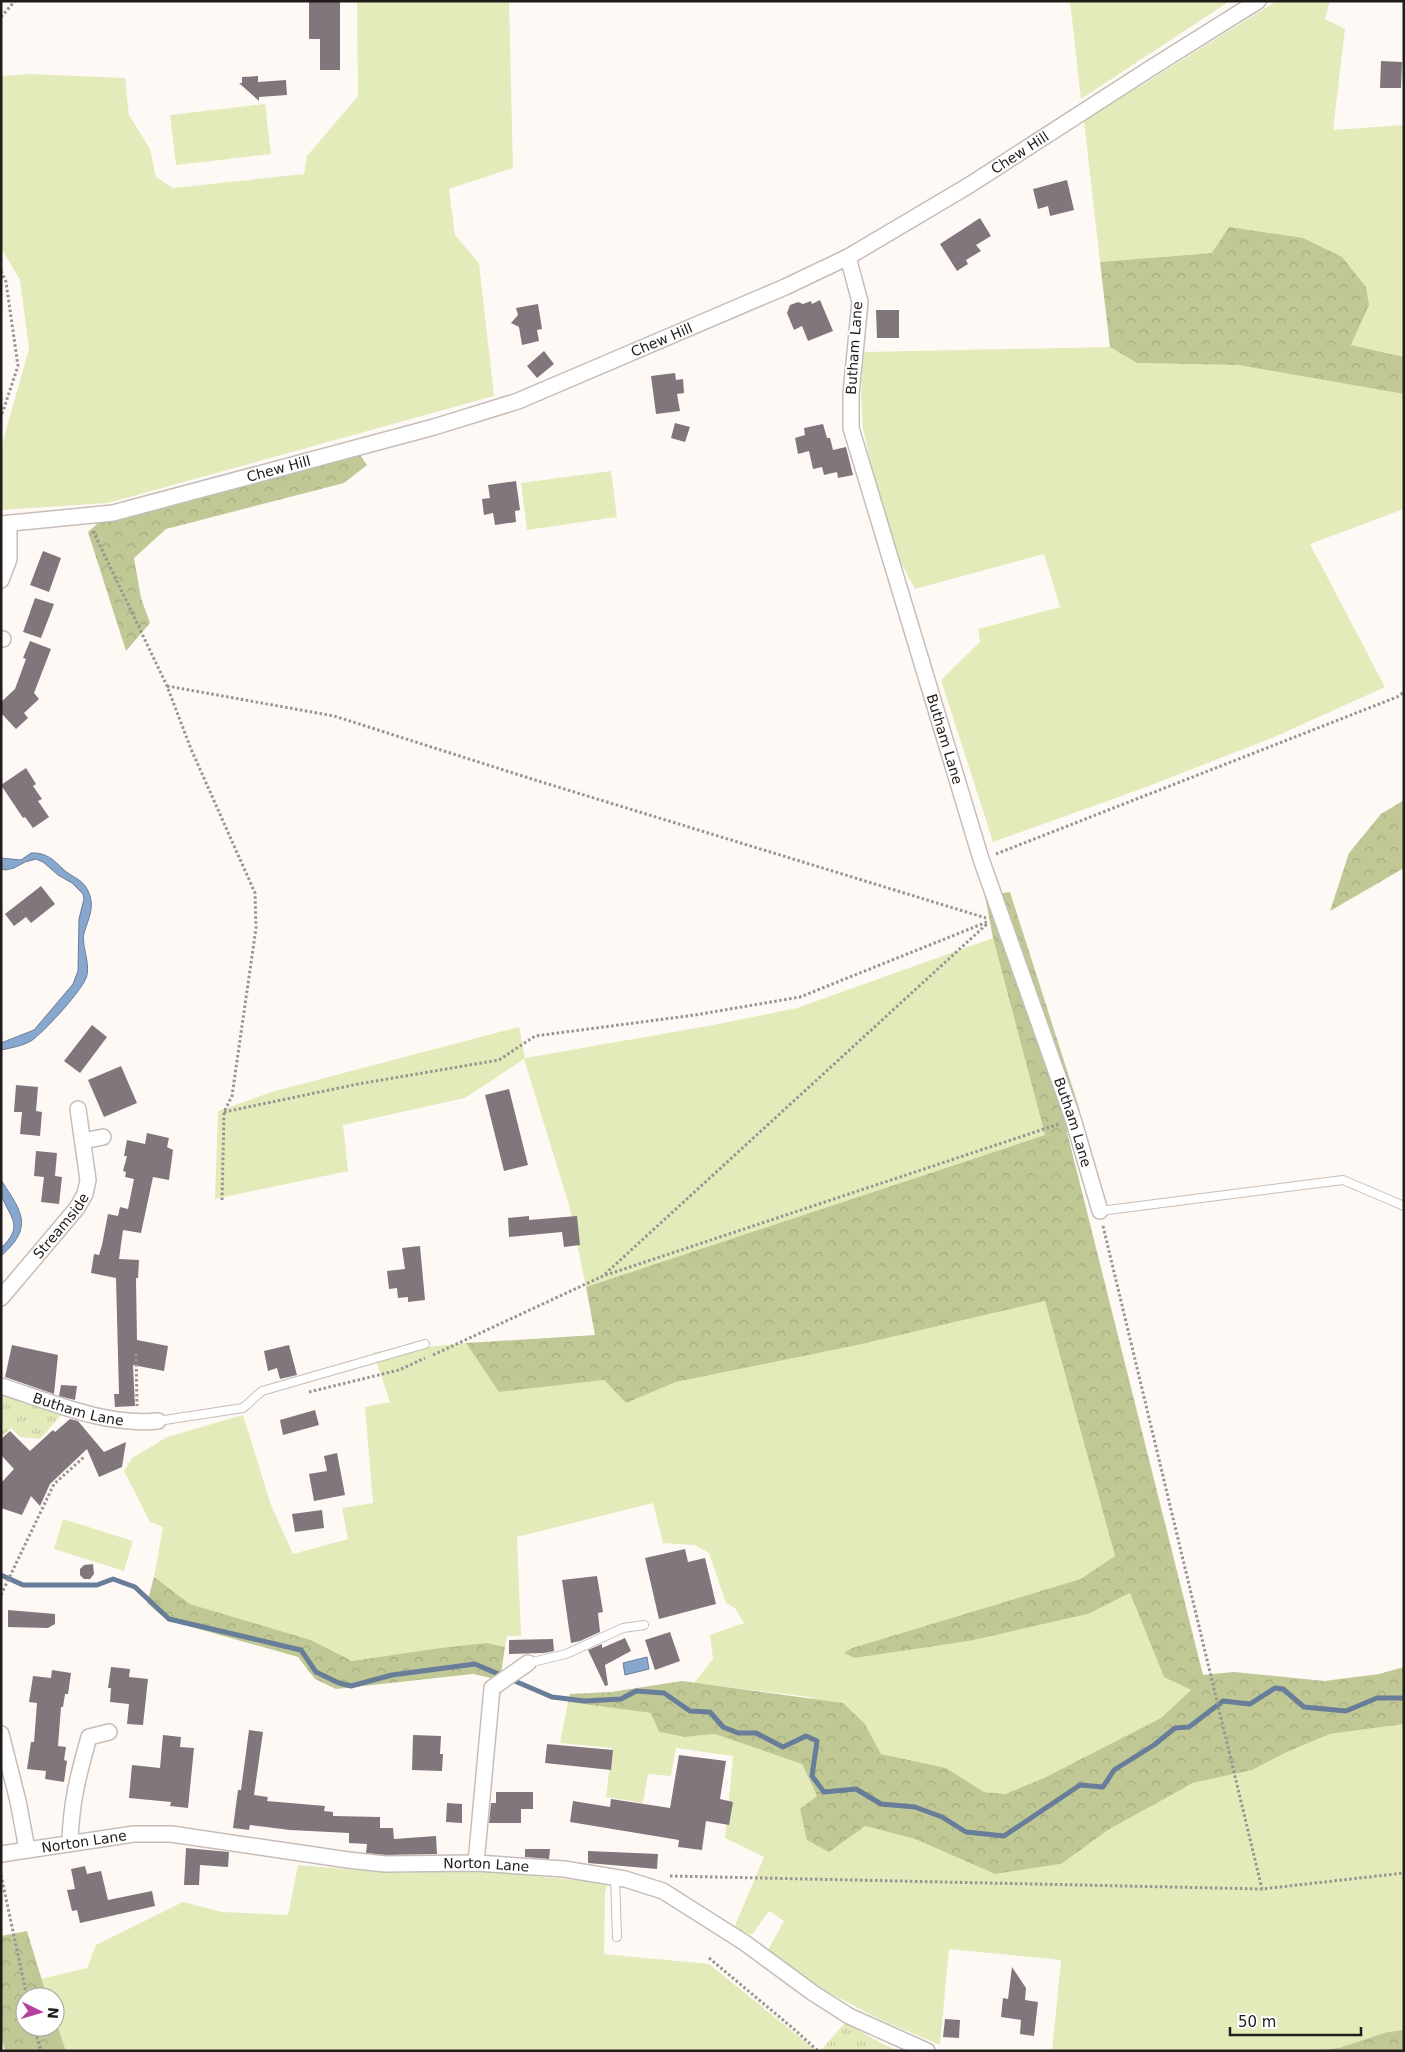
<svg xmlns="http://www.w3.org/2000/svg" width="1405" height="2052" font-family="'DejaVu Sans',sans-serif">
<defs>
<pattern id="forest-crowns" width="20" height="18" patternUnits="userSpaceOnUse" patternTransform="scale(1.25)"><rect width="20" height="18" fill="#c0c895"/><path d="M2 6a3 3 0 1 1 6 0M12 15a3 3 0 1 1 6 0" fill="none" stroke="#a5ab80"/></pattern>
<pattern id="park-tufts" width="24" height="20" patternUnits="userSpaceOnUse" patternTransform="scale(1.25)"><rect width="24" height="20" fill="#e4ebbb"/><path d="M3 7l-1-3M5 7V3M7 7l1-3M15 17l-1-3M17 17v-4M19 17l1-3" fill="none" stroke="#c3c9a0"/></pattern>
</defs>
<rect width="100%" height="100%" fill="#fff9f5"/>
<path fill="#e4ebbb" d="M 357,1 L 509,1 L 513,168 L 449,189 L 455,235 L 479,263 L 494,396 L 108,503 L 1,510 L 1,448 L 29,349 L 20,280 L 1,248 L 1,76 L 31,74 L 125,78 L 129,115 L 150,149 L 156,177 L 173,188 L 304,174 L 307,156 L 358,96 Z
M 1070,1 L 1230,1 L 1081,99 Z
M 1277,1 L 1330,1 L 1325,19 L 1345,29 L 1333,130 L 1404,125 L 1404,357 L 1351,345 L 1369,305 L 1212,253 L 1100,262 L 1084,121 Z
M 265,104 L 271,154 L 176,165 L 170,115 Z
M 1110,347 L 1137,363 L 1238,365 L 1404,394 L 1404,509 L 1310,544 L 1385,687 L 1272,738 L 1138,790 L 993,842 L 941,680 L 980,642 L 978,629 L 1060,607 L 1044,554 L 915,589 L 901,563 L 877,491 L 863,429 L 861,393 L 864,352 Z
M 611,471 L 617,517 L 527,530 L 521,483 Z
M 993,938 L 1045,1135 L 586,1287 L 569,1205 L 524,1059 L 465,1098 L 343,1125 L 348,1171 L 215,1199 L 218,1111 L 275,1091 L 519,1027 L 525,1058 L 708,1026 L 797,1008 Z
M 1045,1301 L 1115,1556 L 1082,1579 L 852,1648 L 855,1658 L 969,1641 L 1088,1614 L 1130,1593 L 1164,1677 L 1191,1690 L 1161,1718 L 1044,1778 L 1005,1794 L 984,1792 L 946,1768 L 881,1754 L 865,1724 L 810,1697 L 694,1683 L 713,1659 L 710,1635 L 744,1623 L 735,1608 L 726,1603 L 709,1553 L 695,1545 L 663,1543 L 653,1503 L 517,1537 L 521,1636 L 507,1636 L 505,1647 L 487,1643 L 440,1648 L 352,1661 L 311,1640 L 190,1604 L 154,1577 L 163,1527 L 150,1522 L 124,1471 L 132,1458 L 167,1437 L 243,1415 L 271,1505 L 293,1554 L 348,1539 L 342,1508 L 373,1503 L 365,1407 L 390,1402 L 373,1352 L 466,1343 L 499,1392 L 604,1380 L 626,1403 L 676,1382 L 853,1346 Z
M 63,1519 L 133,1541 L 124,1571 L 54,1549 Z
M 568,1702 L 652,1713 L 659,1732 L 685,1737 L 715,1734 L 802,1764 L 817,1796 L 864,1826 L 915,1839 L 995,1874 L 1061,1864 L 1108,1830 L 1193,1783 L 1252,1770 L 1289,1751 L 1330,1734 L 1404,1724 L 1404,2030 L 1387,2032 L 1339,2048 L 1311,2051 L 1052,2051 L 1061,1960 L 949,1949 L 940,2045 L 879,2019 L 822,1989 L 768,1950 L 784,1921 L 769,1911 L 752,1935 L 734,1928 L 764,1857 L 725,1838 L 733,1756 L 676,1748 L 671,1776 L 648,1774 L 643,1803 L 606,1797 L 612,1748 L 560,1743 Z
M 298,1865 L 392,1873 L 478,1871 L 607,1883 L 605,1894 L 604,1954 L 709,1964 L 817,2051 L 66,2051 L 55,2019 L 55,1997 L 47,1997 L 40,1979 L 87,1968 L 96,1945 L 183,1902 L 222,1912 L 288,1915 Z"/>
<path fill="url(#forest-crowns)" d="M 1229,227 L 1303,238 L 1342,257 L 1366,287 L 1369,305 L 1351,345 L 1404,357 L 1404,394 L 1238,365 L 1137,363 L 1110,347 L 1100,262 L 1212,253 Z
M 360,455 L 367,465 L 344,483 L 166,529 L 134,558 L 141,598 L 150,623 L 126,651 L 88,532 L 98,523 Z
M 1404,800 L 1404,868 L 1330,911 L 1349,853 L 1381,814 Z
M 1010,892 L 1080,1111 L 1067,1132 L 1203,1675 L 1234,1672 L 1324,1681 L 1379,1674 L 1404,1667 L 1404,1724 L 1330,1734 L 1289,1751 L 1252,1770 L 1193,1783 L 1108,1830 L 1061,1864 L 995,1874 L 915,1839 L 865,1826 L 829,1852 L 807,1840 L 800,1809 L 817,1796 L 802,1764 L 715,1734 L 685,1737 L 659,1732 L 651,1713 L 568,1702 L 570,1694 L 611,1692 L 682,1681 L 843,1703 L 865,1724 L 881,1754 L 946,1768 L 984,1792 L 1005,1794 L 1044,1778 L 1161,1718 L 1191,1690 L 1164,1677 L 1130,1593 L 1088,1614 L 969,1641 L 855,1658 L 844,1653 L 852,1648 L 1081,1579 L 1115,1556 L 1045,1301 L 853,1346 L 676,1382 L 626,1403 L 604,1380 L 499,1392 L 466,1343 L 595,1335 L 586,1287 L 1045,1135 L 993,938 L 985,896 Z
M 154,1577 L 190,1604 L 311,1640 L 352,1661 L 440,1648 L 487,1643 L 505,1647 L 500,1680 L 473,1674 L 336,1689 L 315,1679 L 298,1657 L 167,1620 L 147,1603 Z
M 27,1931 L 47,1997 L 25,1997 L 25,2027 L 55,2027 L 55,2019 L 66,2051 L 5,2051 L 1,2036 L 1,1936 Z
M 1404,2030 L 1404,2051 L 1311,2051 L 1339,2048 L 1387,2032 Z"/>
<path fill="url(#park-tufts)" d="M 1,1392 L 64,1412 L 40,1439 L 20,1437 L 11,1428 L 1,1437 Z
M 845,2023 L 883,2044 L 899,2051 L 820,2051 Z"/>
<path fill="#87a7cf" stroke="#687d99" d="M 31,853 C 46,852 54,860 64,870 C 72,877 82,879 87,889 C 96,905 89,917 84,933 C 81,944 90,962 87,975 C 85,988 43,1033 31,1041 C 22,1046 11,1048 1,1050 L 1,1043 L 34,1030 L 73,984 L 78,971 L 79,919 L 84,899 L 83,894 L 72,883 L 58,875 L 43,862 L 36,859 L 25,862 L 14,868 L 6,870 L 1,869 L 1,858 L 21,860 Z
M 1,1180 C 22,1212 34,1227 1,1256 L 1,1248 C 24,1226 11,1219 2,1197 C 0,1192 1,1186 1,1180 Z
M 647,1657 L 649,1669 L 625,1675 L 623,1663 Z"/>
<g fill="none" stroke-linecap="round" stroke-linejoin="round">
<path stroke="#687d99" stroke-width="5" d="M 1,1575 L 23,1585 L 97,1585 L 113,1579 L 135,1587 L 169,1619 L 301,1650 L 316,1672 L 339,1683 L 351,1686 L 392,1675 L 475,1664 L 552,1697 L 585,1701 L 621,1699 L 636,1691 L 664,1693 L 690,1711 L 710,1712 L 723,1727 L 738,1733 L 756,1733 L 783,1747 L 806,1736 L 817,1741 L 812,1776 L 824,1792 L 856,1789 L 881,1804 L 915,1807 L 942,1817 L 966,1832 L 1004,1836 L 1080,1785 L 1103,1787 L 1114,1770 L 1154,1745 L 1175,1728 L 1189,1727 L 1223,1701 L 1250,1704 L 1275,1688 L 1283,1689 L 1304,1707 L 1346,1711 L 1377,1698 L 1404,1698"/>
</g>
<path fill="#80767b" d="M 309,1 L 340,1 L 340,70 L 320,70 L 320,39 L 309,39 Z
M 1381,61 L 1402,62 L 1401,88 L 1380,88 Z
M 258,76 L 258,82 L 286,80 L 287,95 L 259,97 L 259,101 L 239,83 L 242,83 L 242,77 Z
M 1067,180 L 1074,210 L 1050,216 L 1048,206 L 1038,209 L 1033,189 Z
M 980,218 L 991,236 L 976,245 L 981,251 L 966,260 L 968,264 L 957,271 L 940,244 Z
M 820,300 L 833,331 L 808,341 L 802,326 L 794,330 L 787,313 L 790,305 L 798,302 L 803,304 L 811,301 L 812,304 Z
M 538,304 L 542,329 L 537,330 L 539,341 L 522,345 L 519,327 L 511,323 L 518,315 L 516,308 Z
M 876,310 L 899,310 L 899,338 L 877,338 Z
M 544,351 L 554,364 L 537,378 L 527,366 Z
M 675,373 L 676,380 L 683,379 L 684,393 L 677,394 L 680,411 L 656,414 L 651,376 Z
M 675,423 L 690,427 L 685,442 L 671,438 Z
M 823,424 L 827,438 L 830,438 L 833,450 L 846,447 L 853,475 L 838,478 L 837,472 L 824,475 L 822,467 L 813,469 L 809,451 L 798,454 L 795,438 L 805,435 L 804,428 Z
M 516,481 L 520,510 L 515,511 L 516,522 L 495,525 L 493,513 L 484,515 L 482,499 L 490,498 L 488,485 Z
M 43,551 L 61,558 L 49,592 L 30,585 Z
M 35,598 L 54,604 L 41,638 L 23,632 Z
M 30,641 L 51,649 L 34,693 L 39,699 L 24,713 L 28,718 L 16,729 L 1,713 L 1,702 L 15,689 L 26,659 L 23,658 Z
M 26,768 L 36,784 L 33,786 L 42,799 L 38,801 L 49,817 L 33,828 L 25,817 L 23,818 L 1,785 Z
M 41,886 L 55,904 L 31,923 L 26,917 L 14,926 L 5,914 Z
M 92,1025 L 107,1037 L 80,1073 L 64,1061 Z
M 121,1066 L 137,1103 L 104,1117 L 88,1080 Z
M 16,1085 L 38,1087 L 36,1111 L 42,1112 L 40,1136 L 20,1134 L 22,1112 L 14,1112 Z
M 509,1089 L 528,1165 L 504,1171 L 485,1095 Z
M 147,1133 L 169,1138 L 167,1147 L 173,1150 L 169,1180 L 153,1177 L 141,1233 L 123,1230 L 119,1259 L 139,1260 L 138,1278 L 136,1278 L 137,1340 L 168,1346 L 164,1371 L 133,1365 L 135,1406 L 115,1407 L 114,1394 L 119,1394 L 116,1278 L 91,1273 L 94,1254 L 99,1255 L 102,1245 L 108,1214 L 118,1216 L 120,1207 L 128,1209 L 134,1179 L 125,1177 L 126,1172 L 123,1171 L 127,1156 L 124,1156 L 127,1140 L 145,1144 Z
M 36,1151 L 57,1153 L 55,1176 L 62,1177 L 59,1204 L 41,1202 L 44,1177 L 34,1176 Z
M 529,1216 L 529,1220 L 577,1216 L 580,1245 L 564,1247 L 562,1232 L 509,1237 L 508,1218 Z
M 420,1246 L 425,1300 L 408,1302 L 408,1297 L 398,1298 L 397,1288 L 389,1289 L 387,1271 L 405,1269 L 402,1248 Z
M 12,1345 L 58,1355 L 54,1394 L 5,1377 Z
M 289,1345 L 297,1375 L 280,1379 L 277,1368 L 268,1371 L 264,1351 Z
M 61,1385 L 77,1386 L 75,1400 L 59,1396 Z
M 315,1410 L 319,1425 L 283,1435 L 280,1420 Z
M 70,1419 L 78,1421 L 104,1452 L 126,1442 L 122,1467 L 99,1477 L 87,1449 L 50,1484 L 40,1506 L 31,1496 L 22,1515 L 1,1508 L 1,1483 L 14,1469 L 1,1455 L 1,1439 L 10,1431 L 30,1451 L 53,1430 L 55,1432 Z
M 337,1453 L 345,1495 L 314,1501 L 309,1474 L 327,1471 L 324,1456 Z
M 322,1510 L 324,1528 L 295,1532 L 292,1514 Z
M 685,1549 L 688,1562 L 705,1558 L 716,1604 L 659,1619 L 645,1558 Z
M 93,1564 L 94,1574 L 90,1579 L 84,1579 L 80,1575 L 80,1569 L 84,1565 Z
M 597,1576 L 603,1612 L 598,1613 L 600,1632 L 580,1641 L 571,1643 L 562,1580 Z
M 8,1610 L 55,1614 L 55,1624 L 48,1628 L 8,1627 Z
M 670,1632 L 680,1661 L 655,1670 L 645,1640 Z
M 625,1638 L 631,1651 L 605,1665 L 608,1685 L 605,1686 L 588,1650 L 602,1644 L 602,1648 Z
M 553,1639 L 554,1651 L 544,1653 L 509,1654 L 509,1640 Z
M 111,1667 L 130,1669 L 129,1677 L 148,1679 L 143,1725 L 127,1724 L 129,1704 L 110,1702 L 111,1688 L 108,1688 Z
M 52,1670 L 71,1673 L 68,1694 L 65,1694 L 63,1707 L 61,1707 L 58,1746 L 66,1747 L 64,1760 L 67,1761 L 64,1782 L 45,1779 L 46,1771 L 27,1769 L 31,1742 L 34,1742 L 37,1703 L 29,1702 L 33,1676 L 51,1678 Z
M 249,1730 L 263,1732 L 254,1795 L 268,1797 L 267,1801 L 325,1806 L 324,1811 L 333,1812 L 333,1816 L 380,1817 L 380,1828 L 393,1828 L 394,1839 L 436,1836 L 437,1854 L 385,1855 L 366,1853 L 367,1844 L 349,1843 L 349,1833 L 290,1830 L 250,1825 L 249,1830 L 233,1828 L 238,1790 L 241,1790 Z
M 163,1735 L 181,1737 L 180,1747 L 194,1748 L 188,1808 L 170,1806 L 171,1802 L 129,1798 L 132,1765 L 160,1768 Z
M 413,1735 L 441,1736 L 440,1754 L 443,1754 L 442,1771 L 412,1770 Z
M 547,1744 L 613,1750 L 611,1770 L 545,1763 Z
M 679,1755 L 726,1761 L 720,1799 L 733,1802 L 729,1825 L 706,1821 L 702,1850 L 678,1847 L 679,1840 L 570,1822 L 573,1801 L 610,1807 L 611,1799 L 670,1808 Z
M 496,1792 L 533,1792 L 533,1809 L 521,1809 L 521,1823 L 489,1823 L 491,1803 L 496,1803 Z
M 447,1803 L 462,1804 L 462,1823 L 446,1822 Z
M 186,1848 L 229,1852 L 228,1867 L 200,1865 L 199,1885 L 184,1885 Z
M 525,1849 L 550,1849 L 549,1859 L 525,1857 Z
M 588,1851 L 658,1854 L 657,1869 L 588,1863 Z
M 85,1866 L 87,1874 L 101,1871 L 108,1900 L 152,1891 L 155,1906 L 80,1923 L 77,1910 L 72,1911 L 67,1890 L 75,1889 L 71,1869 Z
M 1012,1967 L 1026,1988 L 1025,2000 L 1038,2002 L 1034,2036 L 1020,2034 L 1021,2020 L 1001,2017 L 1003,1998 L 1008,1999 Z
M 945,2019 L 960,2020 L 959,2038 L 943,2037 Z"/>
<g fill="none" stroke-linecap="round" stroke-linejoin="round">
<g stroke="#c7bdb8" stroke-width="10">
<path id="service" d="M 1100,1211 L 1343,1180 L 1404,1206
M 158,1421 L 243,1408 L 262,1391 L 425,1344
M 528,1663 L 566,1654 L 623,1628 L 644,1625
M 615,1877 L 617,1937"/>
</g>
<g stroke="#c7bdb8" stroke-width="18">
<g id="minor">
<path id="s1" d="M 848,257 L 860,302 L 851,394 L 851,428 L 981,859 L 1073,1119 L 1100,1211"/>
<path id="s2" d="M 1,524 L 113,513 L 434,427 L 518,401 L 785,287 L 848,257 L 968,186 L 1151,68 L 1258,1"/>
<path d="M 1,580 L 9,559 L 9,523"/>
<path d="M 1,639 L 3,639"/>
<path d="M 83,1141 L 103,1137"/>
<path id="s3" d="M 1,1298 L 77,1208 L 85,1194 L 88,1180 L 78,1109"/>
<path id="s4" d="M 1,1386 C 51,1402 105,1426 158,1421"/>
<path d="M 1,1734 L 18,1801 L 27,1849"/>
<path d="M 70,1843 C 71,1802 78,1776 89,1737 L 109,1732"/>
<path id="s5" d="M 1,1854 L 134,1834 L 171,1834 L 348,1860 L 385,1864 L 476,1863 L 564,1869 L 625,1879 L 663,1891 L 745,1943 L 813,1993 L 849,2016 L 927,2051"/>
<path d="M 476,1863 L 492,1688 L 528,1663"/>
</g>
</g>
<path stroke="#999491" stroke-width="3" stroke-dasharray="2.5 2.5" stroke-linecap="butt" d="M 1,17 L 15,1
M 1,271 L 6,282 L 18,366 L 1,417
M 93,531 L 167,686 L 191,749 L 255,893 L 256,928 L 232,1096 L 224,1112 L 222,1200
M 167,686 L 334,716 L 535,780 L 986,918
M 996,854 L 1397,697 L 1404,692
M 224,1112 L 358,1084 L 499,1060 L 535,1036 L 695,1015 L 800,997 L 987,922
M 1103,1226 L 1262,1889
M 605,1274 L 988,923
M 136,1354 L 137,1406
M 433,1355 L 603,1276 L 1059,1124
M 309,1392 L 399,1370 L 425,1358
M 1,1595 L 54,1484 L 84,1457
M 1,1875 L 27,1997
M 670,1876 L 1262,1889 L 1404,1873
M 709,1958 L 795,2030 L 818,2051
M 34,2027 L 41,2051"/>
<use href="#service" stroke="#fff" stroke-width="8"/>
<use href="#minor" stroke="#fff" stroke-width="15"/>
</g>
<g text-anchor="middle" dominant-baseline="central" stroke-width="4" stroke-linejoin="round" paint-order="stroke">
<g font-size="14" fill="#201c1a" stroke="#fff">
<text stroke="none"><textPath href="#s2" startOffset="1094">Chew Hill</textPath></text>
<text stroke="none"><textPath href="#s2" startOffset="689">Chew Hill</textPath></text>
<text transform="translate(854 348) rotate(-86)">Butham Lane</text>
<text stroke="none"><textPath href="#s2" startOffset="284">Chew Hill</textPath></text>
<text stroke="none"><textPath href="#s1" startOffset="498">Butham Lane</textPath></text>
<text stroke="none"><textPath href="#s1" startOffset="902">Butham Lane</textPath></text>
<text stroke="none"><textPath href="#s3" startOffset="94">Streamside</textPath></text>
<text stroke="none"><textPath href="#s4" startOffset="81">Butham Lane</textPath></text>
<text stroke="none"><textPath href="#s5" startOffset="84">Norton Lane</textPath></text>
<text stroke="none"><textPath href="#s5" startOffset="489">Norton Lane</textPath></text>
</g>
</g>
<rect width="1405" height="2052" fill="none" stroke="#201c1a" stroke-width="5"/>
<g transform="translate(40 2012) rotate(95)"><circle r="24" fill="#ffffff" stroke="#a6a4a3"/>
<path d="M0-4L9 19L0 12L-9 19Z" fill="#b3419d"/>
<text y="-8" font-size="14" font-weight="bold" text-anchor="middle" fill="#201c1a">N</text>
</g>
<path d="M1230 2027v8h131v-8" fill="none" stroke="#201c1a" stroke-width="2.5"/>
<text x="1238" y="2027" font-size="15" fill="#201c1a" stroke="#ffffff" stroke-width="4" paint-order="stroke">50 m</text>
</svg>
